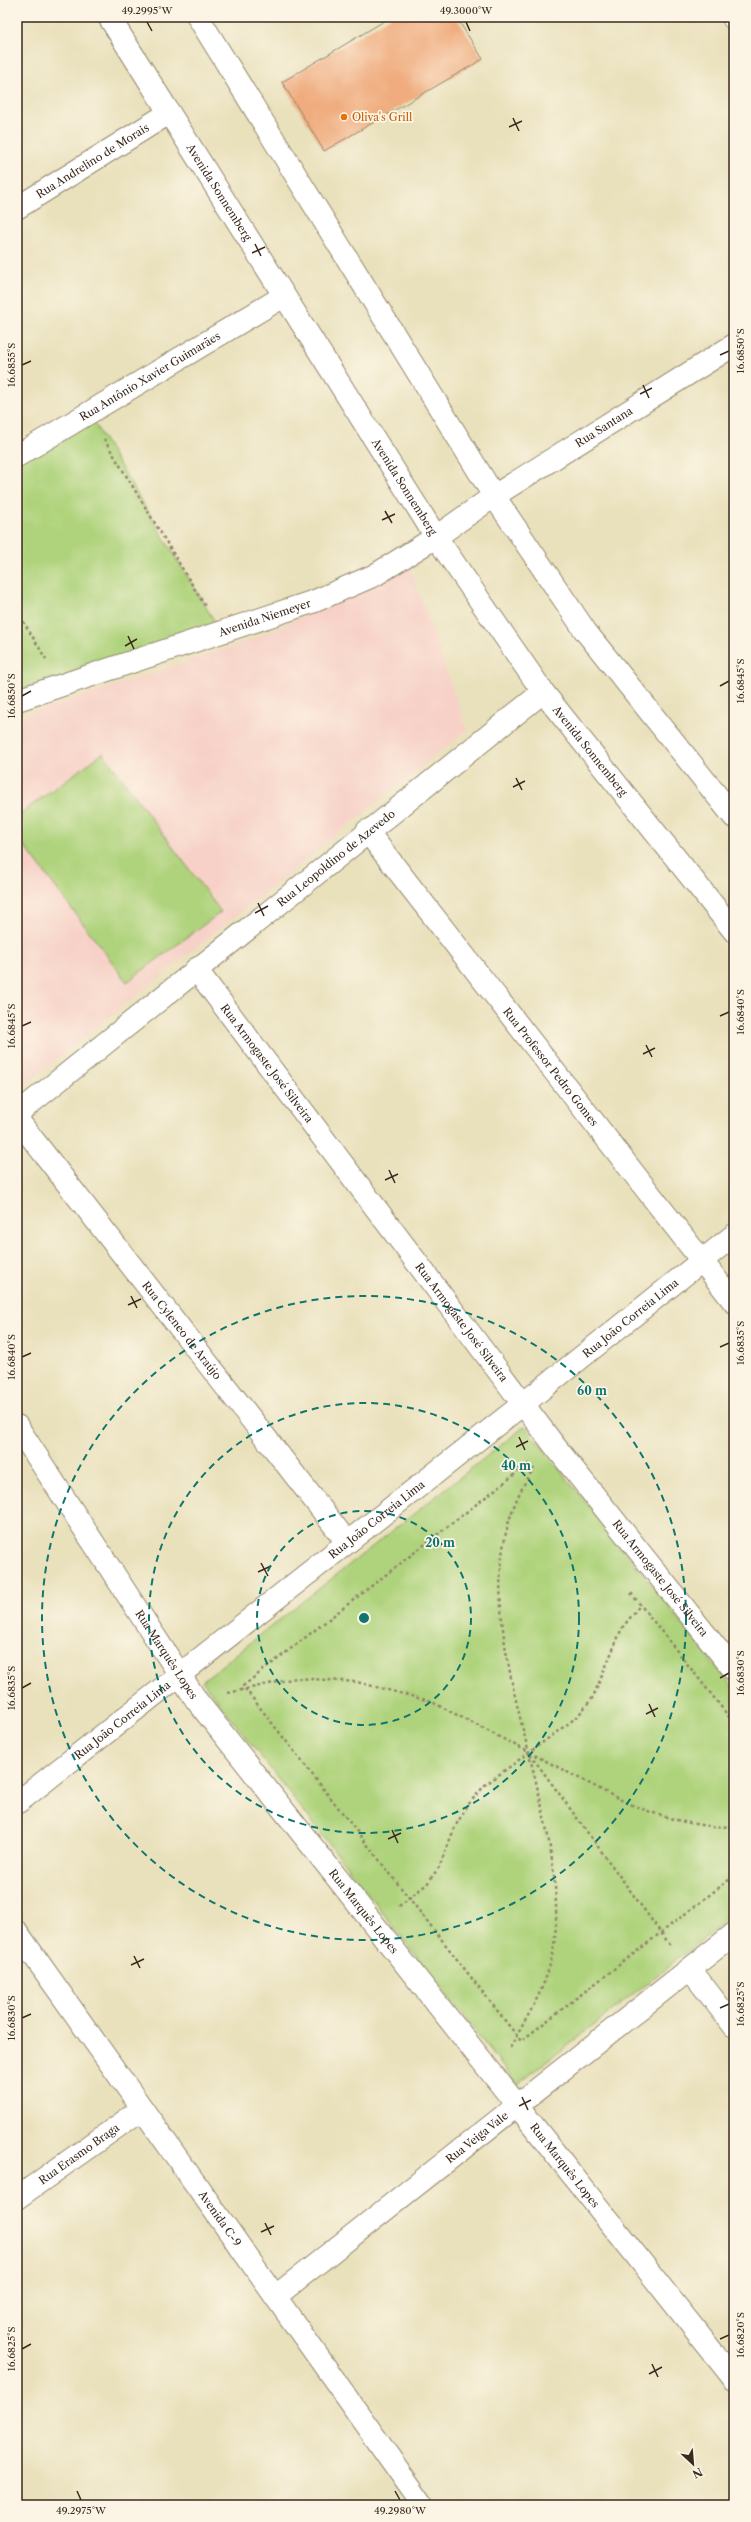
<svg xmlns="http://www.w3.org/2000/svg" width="751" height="2522" font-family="'Libre Caslon Text',serif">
<rect width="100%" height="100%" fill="#fcf5e5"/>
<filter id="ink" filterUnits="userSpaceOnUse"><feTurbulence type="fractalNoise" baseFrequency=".025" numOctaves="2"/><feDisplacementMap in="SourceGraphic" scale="8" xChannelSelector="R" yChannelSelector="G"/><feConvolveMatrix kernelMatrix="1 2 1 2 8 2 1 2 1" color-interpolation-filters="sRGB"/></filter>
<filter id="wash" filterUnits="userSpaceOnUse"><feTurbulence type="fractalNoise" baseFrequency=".012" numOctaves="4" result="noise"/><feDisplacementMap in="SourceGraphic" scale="16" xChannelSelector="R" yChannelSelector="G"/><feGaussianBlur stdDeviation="0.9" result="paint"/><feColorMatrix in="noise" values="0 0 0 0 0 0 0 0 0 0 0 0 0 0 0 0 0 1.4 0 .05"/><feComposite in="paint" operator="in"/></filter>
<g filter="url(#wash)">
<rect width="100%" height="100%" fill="#e9e1bc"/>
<path fill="#f7d1c7" d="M 410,567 L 467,730 L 17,1091 L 17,718 L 252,640 Z"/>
<path fill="#afd37b" stroke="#757e4c" d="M 88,413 L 221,632 L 17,700 L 17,456 Z
M 103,753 L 221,912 L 127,982 L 17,836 L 17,816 Z
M 525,1426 L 734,1689 L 734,1915 L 517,2085 L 202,1681 Z"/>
<g id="blocks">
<path fill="#f0ac7e" d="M 391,17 L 456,17 L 483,59 L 324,151 L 282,82 Z"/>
</g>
</g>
<g filter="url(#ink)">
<use href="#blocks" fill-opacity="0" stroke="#92866d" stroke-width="1"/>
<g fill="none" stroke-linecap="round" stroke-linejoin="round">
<g stroke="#92866d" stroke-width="24">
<g id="street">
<path d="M 733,17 L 734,19"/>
<path id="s1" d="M 17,208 L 169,113"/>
<path id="s2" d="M 17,456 L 284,296"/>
<path id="s3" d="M 17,700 L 315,601 L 375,575 L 436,537 L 494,496 L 734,345"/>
<path id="s4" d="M 367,831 L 734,1302"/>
<path id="s5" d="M 196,969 L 554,1445 L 734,1670"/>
<path id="s6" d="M 17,1114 L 543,692"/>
<path id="s7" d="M 17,1119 L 347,1542"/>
<path id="s8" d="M 17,1426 L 197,1701 L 734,2379"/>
<path id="s9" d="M 17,1803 L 523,1404 L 734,1235"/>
<path id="s10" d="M 17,1932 L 423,2505"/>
<path d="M 690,1969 L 734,2026"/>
<path id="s11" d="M 17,2198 L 142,2109"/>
<path id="s12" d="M 276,2296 L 734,1934"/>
</g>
</g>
<g stroke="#92866d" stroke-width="24">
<g id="secondary">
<path id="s13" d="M 109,17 L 436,537 L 543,692 L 734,931"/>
<path d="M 198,17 L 494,496 L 586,632 L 734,817"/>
</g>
</g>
<path stroke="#92866d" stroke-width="2.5" stroke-dasharray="3 3" stroke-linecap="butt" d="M 104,439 L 205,606
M 17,611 L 46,659
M 529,1465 L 528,1464 L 243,1686 L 521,2041 L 734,1876
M 631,1593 L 734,1723
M 228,1693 L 296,1678 L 357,1682 L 430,1701 L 625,1802 C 656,1815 700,1830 734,1826
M 530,1754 L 670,1945
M 399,1906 L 427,1884 L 439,1867 L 455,1827 L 467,1806 L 485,1785 L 577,1717 L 593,1697 L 622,1628 L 641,1604
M 510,2048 C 530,2011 551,1981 555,1937 C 569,1788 442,1603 534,1468"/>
<use href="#street" stroke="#fff" stroke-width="22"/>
<use href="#secondary" stroke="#fff" stroke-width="22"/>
</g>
</g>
<path fill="none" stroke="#3b2a1e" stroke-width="1.5" d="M 147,22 L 152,31M 466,22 L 470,31M 513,118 L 519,131M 509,127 L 522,121M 255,244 L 261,256M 252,253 L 265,247M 720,355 L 729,351M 22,365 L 31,361M 643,385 L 649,398M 640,394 L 652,388M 385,511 L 392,523M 382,520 L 395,514M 128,636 L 134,649M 125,646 L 137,639M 720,686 L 729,681M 22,696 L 31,691M 516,778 L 522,790M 513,787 L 525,781M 258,903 L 264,916M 255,913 L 268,906M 720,1016 L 729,1012M 22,1026 L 31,1022M 646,1045 L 652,1057M 643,1054 L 655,1048M 389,1170 L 395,1183M 385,1180 L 398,1174M 131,1296 L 137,1308M 128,1305 L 141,1299M 720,1347 L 729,1343M 22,1357 L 31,1353M 519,1437 L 525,1450M 516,1447 L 528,1441M 261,1563 L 268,1576M 258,1572 L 271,1566M 720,1678 L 729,1673M 22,1688 L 31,1683M 649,1704 L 655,1717M 646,1714 L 658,1708M 392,1830 L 398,1843M 388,1839 L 401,1833M 134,1956 L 140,1968M 131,1965 L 144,1959M 720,2008 L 729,2004M 22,2018 L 31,2014M 522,2097 L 528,2110M 519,2106 L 531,2100M 265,2223 L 271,2235M 261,2232 L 274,2226M 720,2339 L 729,2335M 22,2349 L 31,2344M 652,2364 L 658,2377M 649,2374 L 662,2367M 77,2491 L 81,2500M 395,2491 L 400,2500"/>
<g fill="none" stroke="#0f766e" stroke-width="2" stroke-dasharray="7 5">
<circle cx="364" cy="1618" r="107"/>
<circle cx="364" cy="1618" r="215"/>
<circle cx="364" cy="1618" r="322"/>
</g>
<circle fill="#e8710a" stroke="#fcf5e5" stroke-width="1.5" cx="344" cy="117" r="4"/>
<g text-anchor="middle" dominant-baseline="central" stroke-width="3.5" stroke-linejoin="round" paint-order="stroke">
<g font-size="11" fill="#c56008" stroke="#fcf5e5" text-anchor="start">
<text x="352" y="117">Oliva's Grill</text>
</g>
<g font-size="11" fill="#3b2a1e" stroke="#fcf5e5">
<text stroke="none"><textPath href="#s1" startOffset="89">Rua Andrelino de Morais</textPath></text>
<text stroke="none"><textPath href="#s13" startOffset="207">Avenida Sonnemberg</textPath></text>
<text stroke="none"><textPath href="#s2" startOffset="155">Rua Antônio Xavier Guimarães</textPath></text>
<text stroke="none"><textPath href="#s3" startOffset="652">Rua Santana</textPath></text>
<text stroke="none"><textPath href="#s13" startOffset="555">Avenida Sonnemberg</textPath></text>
<text stroke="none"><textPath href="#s3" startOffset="261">Avenida Niemeyer</textPath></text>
<text stroke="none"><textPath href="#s13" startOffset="878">Avenida Sonnemberg</textPath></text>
<text stroke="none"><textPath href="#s6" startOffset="409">Rua Leopoldino de Azevedo</textPath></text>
<text stroke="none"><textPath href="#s5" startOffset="118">Rua Armogaste José Silveira</textPath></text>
<text stroke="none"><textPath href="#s4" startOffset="299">Rua Professor Pedro Gomes</textPath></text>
<text stroke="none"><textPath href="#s9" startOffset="782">Rua João Correia Lima</textPath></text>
<text stroke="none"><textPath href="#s5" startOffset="442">Rua Armogaste José Silveira</textPath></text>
<text stroke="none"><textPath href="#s7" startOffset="268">Rua Cyleneo de Araújo</textPath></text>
<text stroke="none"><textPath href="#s9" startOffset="458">Rua João Correia Lima</textPath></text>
<text stroke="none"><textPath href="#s5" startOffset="766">Rua Armogaste José Silveira</textPath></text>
<text stroke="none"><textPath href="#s8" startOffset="273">Rua Marquês Lopes</textPath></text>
<text stroke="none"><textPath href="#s9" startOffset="134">Rua João Correia Lima</textPath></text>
<text stroke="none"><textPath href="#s8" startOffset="597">Rua Marquês Lopes</textPath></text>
<text stroke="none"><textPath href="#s12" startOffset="256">Rua Veiga Vale</textPath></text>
<text stroke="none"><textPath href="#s11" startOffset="76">Rua Erasmo Braga</textPath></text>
<text stroke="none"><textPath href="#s8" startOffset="921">Rua Marquês Lopes</textPath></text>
<text stroke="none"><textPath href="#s10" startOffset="351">Avenida C-9</textPath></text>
</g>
</g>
<circle cx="364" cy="1618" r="6" fill="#0f766e" stroke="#fcf5e5" stroke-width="2"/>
<g font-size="12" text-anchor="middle" font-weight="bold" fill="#0f766e" stroke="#fcf5e5" stroke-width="3.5" stroke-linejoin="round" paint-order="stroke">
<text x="592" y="1395">60 m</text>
<text x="516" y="1470">40 m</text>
<text x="440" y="1547">20 m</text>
</g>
<rect width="751" height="2522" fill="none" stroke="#fcf5e5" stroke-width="44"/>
<g transform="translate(693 2464) rotate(154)" stroke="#fcf5e5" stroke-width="3" paint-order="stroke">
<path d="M0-3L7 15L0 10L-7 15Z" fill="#3b2a1e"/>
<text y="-6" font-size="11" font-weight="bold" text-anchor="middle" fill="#3b2a1e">N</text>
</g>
<rect x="22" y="22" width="707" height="2478" fill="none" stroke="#3b2a1e" stroke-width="1.5"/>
<g font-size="10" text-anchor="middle" fill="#3b2a1e">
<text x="147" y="14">49.2995°W</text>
<text x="466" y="14">49.3000°W</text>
<text transform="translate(740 351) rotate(-90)" y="4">16.6850°S</text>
<text transform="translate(11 365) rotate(-90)" y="4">16.6855°S</text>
<text transform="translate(740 681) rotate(-90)" y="4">16.6845°S</text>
<text transform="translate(11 696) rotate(-90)" y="4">16.6850°S</text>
<text transform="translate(740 1012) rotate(-90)" y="4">16.6840°S</text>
<text transform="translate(11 1026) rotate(-90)" y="4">16.6845°S</text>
<text transform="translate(740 1343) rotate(-90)" y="4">16.6835°S</text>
<text transform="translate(11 1357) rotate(-90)" y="4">16.6840°S</text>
<text transform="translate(740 1673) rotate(-90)" y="4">16.6830°S</text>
<text transform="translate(11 1688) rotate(-90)" y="4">16.6835°S</text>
<text transform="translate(740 2004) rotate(-90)" y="4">16.6825°S</text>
<text transform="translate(11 2018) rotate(-90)" y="4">16.6830°S</text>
<text transform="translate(740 2335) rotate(-90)" y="4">16.6820°S</text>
<text transform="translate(11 2349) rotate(-90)" y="4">16.6825°S</text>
<text x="81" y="2514">49.2975°W</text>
<text x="400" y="2514">49.2980°W</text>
</g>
</svg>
